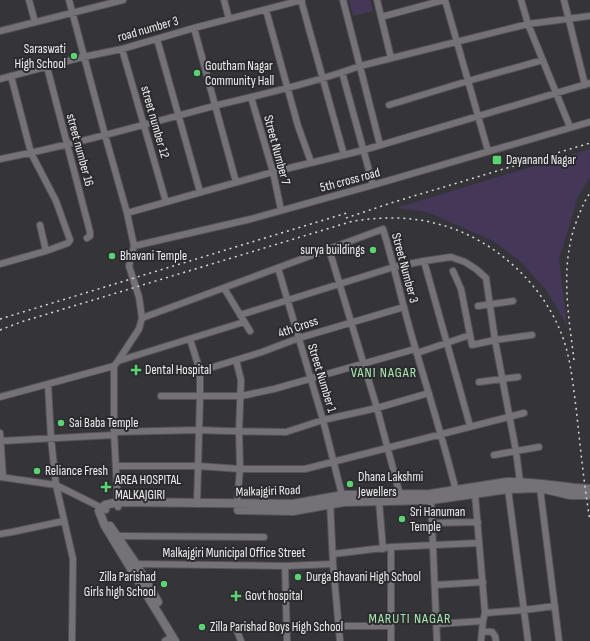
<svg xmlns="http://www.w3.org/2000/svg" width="590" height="641" font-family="'Sofia Sans Condensed',sans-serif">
<rect width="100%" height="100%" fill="#353438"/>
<path fill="#453758" d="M 349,0 L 370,0 L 373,11 L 353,16 Z
M 590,149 L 590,177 L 578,197 L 559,259 L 567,325 L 546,290 L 520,261 L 493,241 L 427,212 L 396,208 Z"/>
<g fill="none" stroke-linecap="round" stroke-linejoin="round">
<g stroke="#545256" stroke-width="8">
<path id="street" d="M 29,0 L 35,22
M 69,0 L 105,135 L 127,213 L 134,246 L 129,266 L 139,297 L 142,318 L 139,329 L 118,361 L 114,366 L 114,432 L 118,507
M 224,0 L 229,19
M 301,0 L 344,155
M 343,0 L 380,145
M 377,0 L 391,58
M 445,0 L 488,151
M 521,0 L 528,24 L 570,127
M 564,0 L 585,85
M 266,10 L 298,126 L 311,162
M 381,17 L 444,0
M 194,28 L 236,182
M 0,31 L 123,0
M 157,39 L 200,192
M 122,49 L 166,202
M 47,67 L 90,232 L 90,236 L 87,238
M 342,72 L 373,185
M 0,79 L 83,57 L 122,49 L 194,28 L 302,0
M 251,97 L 273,172 L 281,210
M 389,105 L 468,81 L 543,60
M 0,159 C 72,145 143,125 214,106 C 263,94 313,83 360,66 L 528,24 L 590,16
M 127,213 L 273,172 L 364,150 L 590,83
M 40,225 L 46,251
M 134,246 L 251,219 L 373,185 L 590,122
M 329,249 L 377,408 L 400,495
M 424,261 L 470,426
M 0,264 L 46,251 L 68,243 L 70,240 L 56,201 L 31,153 L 11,76
M 278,268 L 323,420 L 343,499
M 453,271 L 461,289 L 472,345 L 495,340 L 532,335
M 224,288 L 250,331
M 478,306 L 513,301
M 240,315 L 394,267 L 424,261 L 451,257 L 465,262 L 476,269 L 486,278 L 495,340 L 516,451 L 520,482
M 142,318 L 383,229 C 395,268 403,308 415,347 C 429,395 444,442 456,491
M 190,339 L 200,371 L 200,396 L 197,504
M 417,353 L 470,335
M 236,360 L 241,380 L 239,431 L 240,469 L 237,504
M 118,361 L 244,322
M 200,371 L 262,352 L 299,338 L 404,307
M 479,382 L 518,377
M 48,384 L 51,438 L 56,485 L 73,559 L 72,641
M 161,396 L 241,396 L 274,389 L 415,349
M 0,397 L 114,366
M 114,432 L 198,430 L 226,431 L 286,432 L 323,420 L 377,408 L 429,393
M 0,433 L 3,477
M 1,441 L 114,435
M 494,455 L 539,447
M 116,466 L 198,466 L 240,469 L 305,469 L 524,413
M 0,477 L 56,485 L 106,510
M 540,488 L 559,641
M 508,489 L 528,641
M 475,494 L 485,613 L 483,621 L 481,641
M 431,500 L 437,641
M 330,501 L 333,564 L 340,641
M 379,501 L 383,549
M 432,523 L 478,522
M 0,534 L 12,532 L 64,521
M 118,536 L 264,537
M 391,547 L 391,641
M 333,554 L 391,547 L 479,543
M 136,564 L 285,566 L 333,564
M 285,566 L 287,641
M 435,585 L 483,582
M 485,613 L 524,610 L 555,606
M 437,624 L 483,621
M 339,626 L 391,626
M 237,631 L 241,641
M 482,631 L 492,632 L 495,636 L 496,641
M 165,641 L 173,636"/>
</g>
<g stroke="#545256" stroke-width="10">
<path id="secondary" d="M 238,510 L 293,511 L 344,502 L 431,500 L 508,489 L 540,488 L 570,495 L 590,495
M 110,526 L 136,564 L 158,602
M 175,641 L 105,526 L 99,511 L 105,505 L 118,502 L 293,504 L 343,495 L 430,494 L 507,482 C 535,481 562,488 590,489"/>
</g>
<use href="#street" stroke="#747277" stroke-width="6"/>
<use href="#secondary" stroke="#747277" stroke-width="8"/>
<path stroke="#dad8db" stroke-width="1.5" stroke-dasharray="2 4" stroke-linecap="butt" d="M 346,218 L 394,202 L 590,143
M 0,319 L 350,212
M 0,330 L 21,322 L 353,221 C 381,217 410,216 438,224 C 494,238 546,286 564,341 C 571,362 573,385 576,407 C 580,445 584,484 590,521
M 574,360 C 568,311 559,261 579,215 C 582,207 585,200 590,193"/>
</g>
<g fill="#58d570" stroke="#2b2a2e" stroke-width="1.5">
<circle cx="74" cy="56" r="4"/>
<circle cx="197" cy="73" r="4"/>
<rect x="492" y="155" width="10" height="10" rx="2"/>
<circle cx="373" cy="250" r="4"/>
<circle cx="112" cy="256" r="4"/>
<path d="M134 364h4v4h4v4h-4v4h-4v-4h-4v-4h4z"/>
<circle cx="61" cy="423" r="4"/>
<circle cx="37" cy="471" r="4"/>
<circle cx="350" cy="484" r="4"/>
<path d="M104 481h4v4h4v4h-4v4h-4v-4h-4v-4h4z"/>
<circle cx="402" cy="519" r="4"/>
<circle cx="298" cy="577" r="4"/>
<circle cx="164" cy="584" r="4"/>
<path d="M234 590h4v4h4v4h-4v4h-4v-4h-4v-4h4z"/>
<circle cx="202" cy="627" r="4"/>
</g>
<g text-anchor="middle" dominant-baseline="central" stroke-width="4" stroke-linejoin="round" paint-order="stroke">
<g font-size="13" fill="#f0eef1" stroke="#2b2a2e">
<text transform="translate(148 29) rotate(-16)">road number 3</text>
<text transform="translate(155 122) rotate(74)">street number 12</text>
<text transform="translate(80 150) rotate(75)">street number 16</text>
<text transform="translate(277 150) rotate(75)">Street Number 7</text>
<text transform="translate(350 180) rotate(-15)">5th cross road</text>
<text transform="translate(405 268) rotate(75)">Street Number 3</text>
<text transform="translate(298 327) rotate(-19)">4th Cross</text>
<text transform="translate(322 378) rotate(73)">Street Number 1</text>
<text transform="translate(268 491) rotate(-2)">Malkajgiri Road</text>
<text x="234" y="553">Malkajgiri Municipal Office Street</text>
</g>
<g font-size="13" fill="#f0eef1" stroke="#2b2a2e" text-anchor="start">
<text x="66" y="49" text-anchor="end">Saraswati<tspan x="66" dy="15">High School</tspan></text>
<text x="205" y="66">Goutham Nagar<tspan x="205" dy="15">Community Hall</tspan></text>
<text x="506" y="160">Dayanand Nagar</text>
<text x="365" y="250" text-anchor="end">surya buildings</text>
<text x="120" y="256">Bhavani Temple</text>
<text x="145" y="370">Dental Hospital</text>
<text x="69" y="423">Sai Baba Temple</text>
<text x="45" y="471">Reliance Fresh</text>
<text x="358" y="477">Dhana Lakshmi<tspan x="358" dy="15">Jewellers</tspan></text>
<text x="115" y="480">AREA HOSPITAL<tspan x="115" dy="15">MALKAJGIRI</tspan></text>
<text x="410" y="512">Sri Hanuman<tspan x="410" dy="15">Temple</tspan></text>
<text x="156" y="577" text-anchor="end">Zilla Parishad<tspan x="156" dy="15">Girls high School</tspan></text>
<text x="306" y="577">Durga Bhavani High School</text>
<text x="245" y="596">Govt hospital</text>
<text x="210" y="627">Zilla Parishad Boys High School</text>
</g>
<g font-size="14" letter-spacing="1" fill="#a9e8b0" stroke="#2b2a2e">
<text x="384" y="372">VANI NAGAR</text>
<text x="410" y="618">MARUTI NAGAR</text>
</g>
</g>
</svg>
